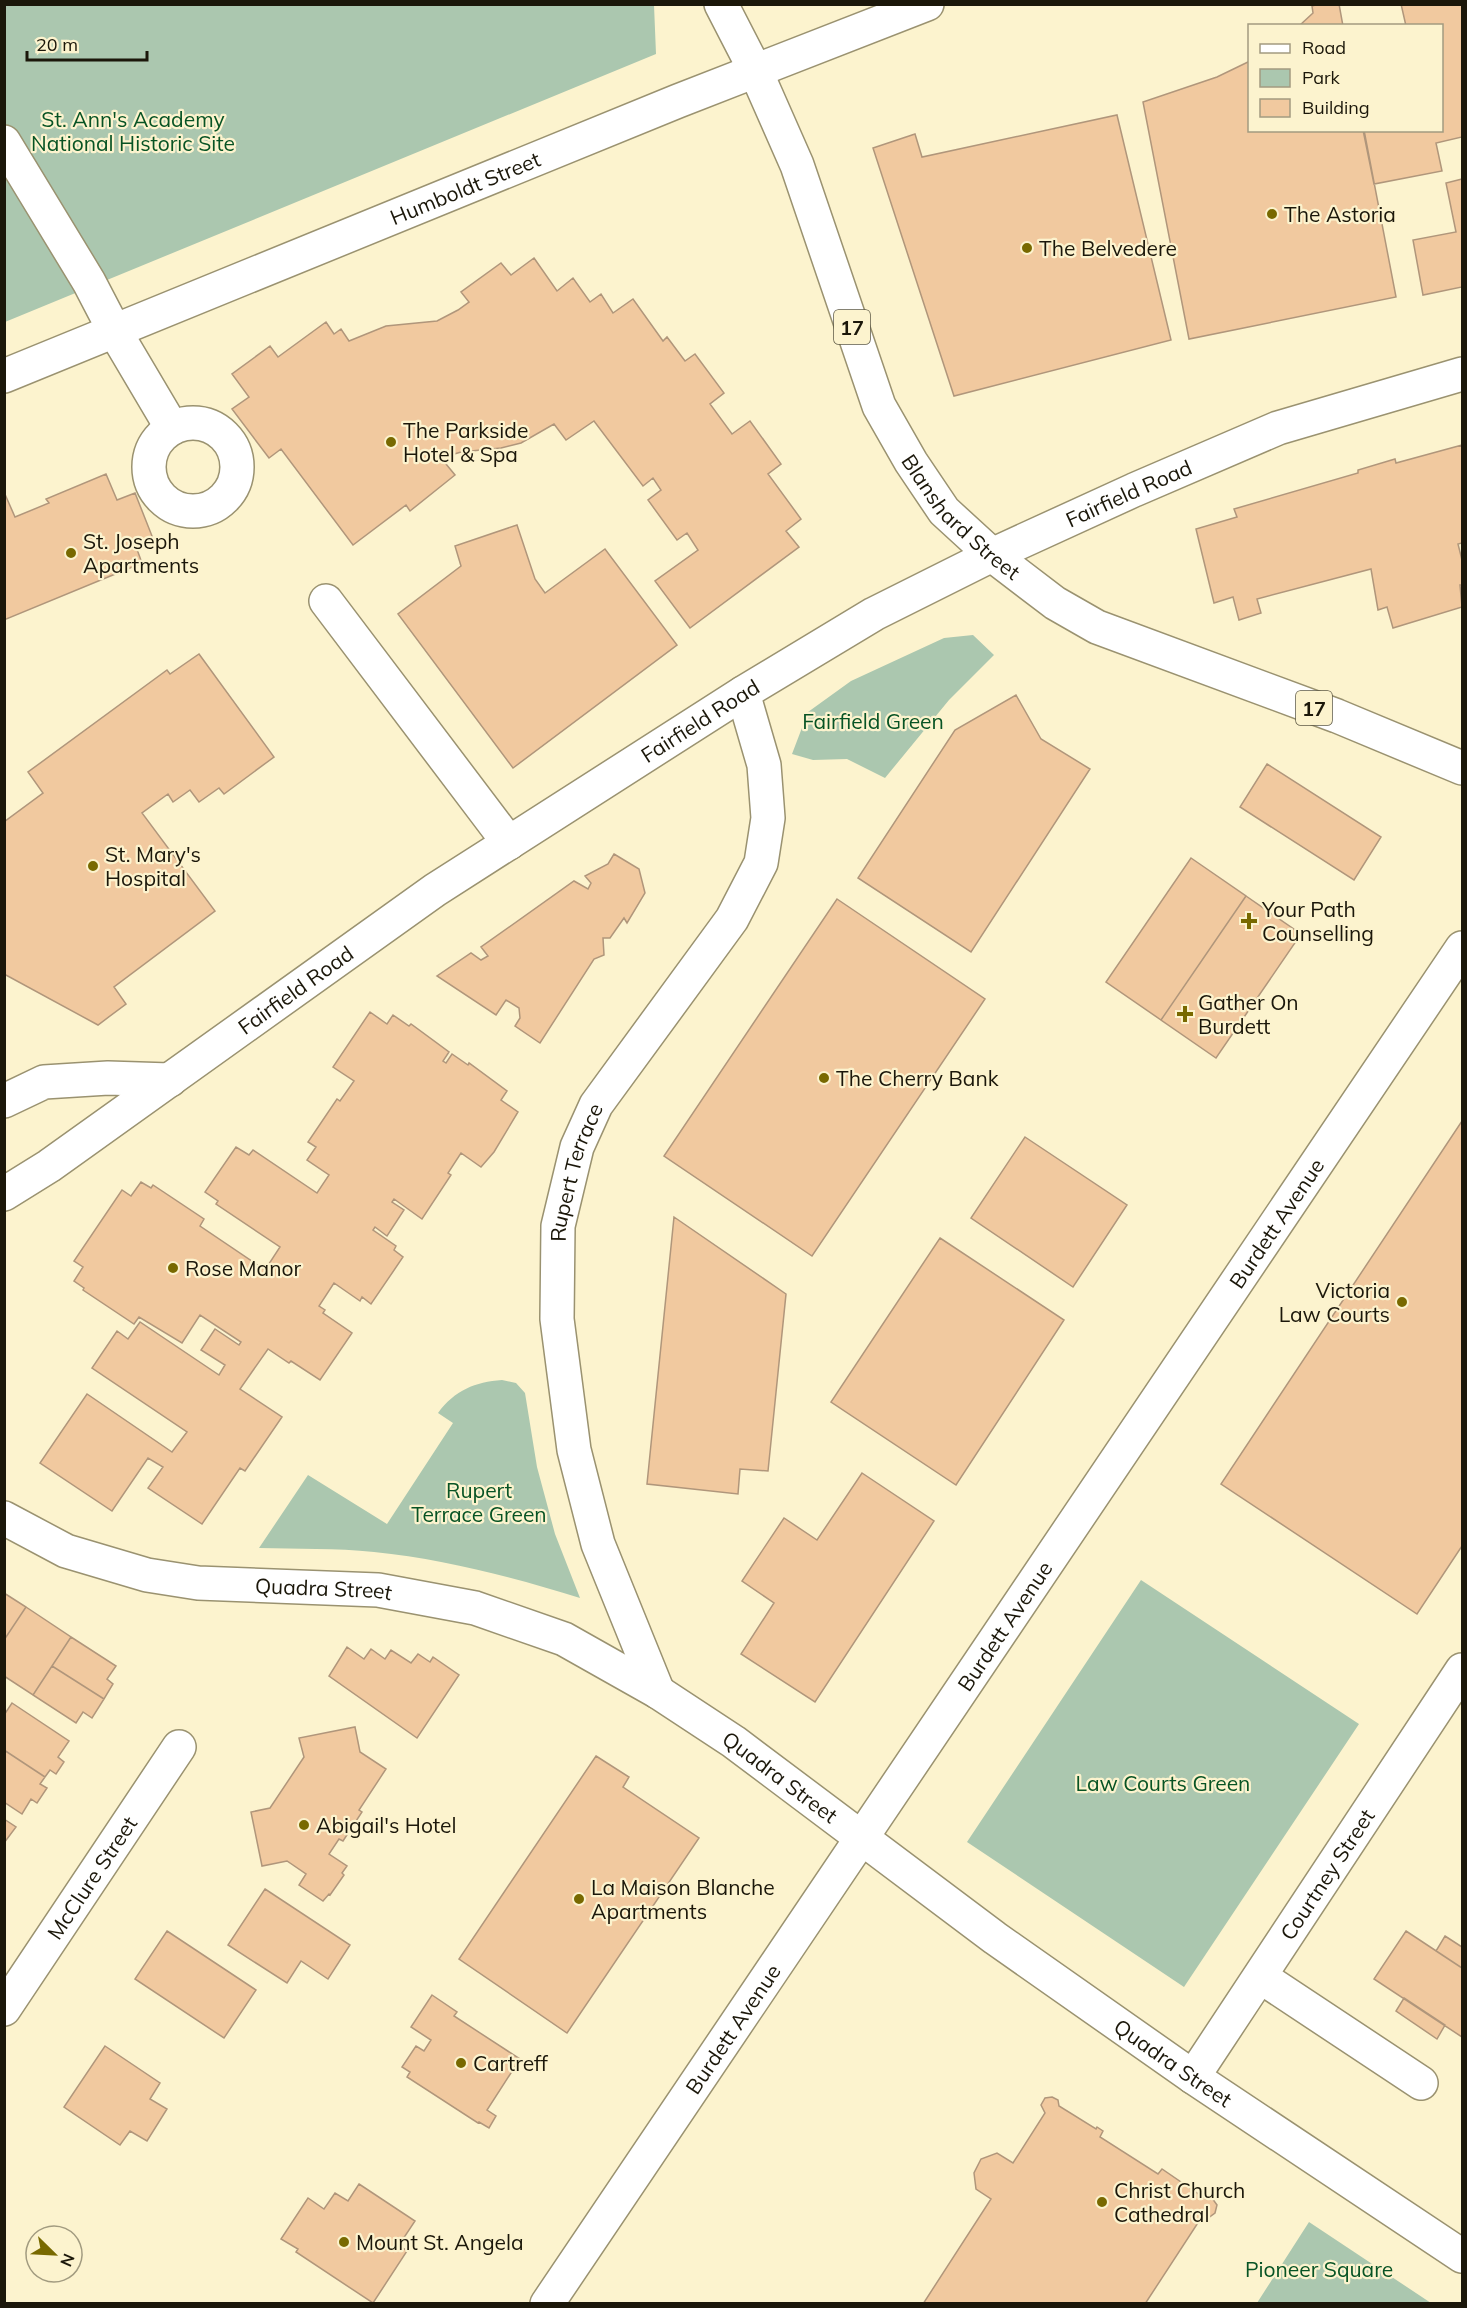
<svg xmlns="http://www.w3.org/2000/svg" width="1467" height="2308" font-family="Mulish,sans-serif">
<rect width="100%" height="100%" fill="#fcf3ce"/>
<path fill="#abc7af" d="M 5,5 L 654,5 L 656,54 L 5,322 Z
M 973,635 L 994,655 L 949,700 L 885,778 L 847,759 L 813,760 L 792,754 L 808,712 L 851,681 L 944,638 Z
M 502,1380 L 516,1383 L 525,1393 L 537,1467 L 555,1534 L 580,1598 C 512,1577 444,1559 374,1552 C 336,1548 297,1549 259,1548 L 308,1475 L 387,1524 L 453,1423 L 438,1413 C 455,1390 475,1382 502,1380 Z
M 1141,1580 L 1359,1724 L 1184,1987 L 967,1842 Z
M 1309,2222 L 1431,2303 L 1257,2303 Z"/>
<path fill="#f1c99f" stroke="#b0967b" stroke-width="1.5" d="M 1319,4 L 1339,4 L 1343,26 L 1299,26 L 1313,13 L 1312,6 Z
M 1401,4 L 1462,4 L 1462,137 L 1436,143 L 1442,171 L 1374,184 L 1363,130 L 1442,130 L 1442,26 L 1406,26 Z
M 1250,61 L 1250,130 L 1364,130 L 1396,297 L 1189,339 L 1143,102 L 1217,77 Z
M 1117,115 L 1171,340 L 954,396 L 873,148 L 915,134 L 922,157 Z
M 1462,179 L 1462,287 L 1423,295 L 1413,240 L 1456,232 L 1446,183 Z
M 534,258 L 557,291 L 573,278 L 590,302 L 601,294 L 613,313 L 633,299 L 663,341 L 667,337 L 685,361 L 695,354 L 724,393 L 710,404 L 732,434 L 750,421 L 781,464 L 768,474 L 801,519 L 786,531 L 799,547 L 690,628 L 655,581 L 698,550 L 687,533 L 677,540 L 648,500 L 661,490 L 653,478 L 643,486 L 594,421 L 566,440 L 554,424 L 521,443 L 501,448 L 461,452 L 441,458 L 455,475 L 410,511 L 406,505 L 353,545 L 281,449 L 269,458 L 232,409 L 249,397 L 232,374 L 270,346 L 278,357 L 326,322 L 334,334 L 341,329 L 349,341 L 386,326 L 437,321 L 458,310 L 469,302 L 461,292 L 501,263 L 511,275 Z
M 1462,445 L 1462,543 L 1458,544 L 1462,560 L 1462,585 L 1460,585 L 1462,607 L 1393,628 L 1387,607 L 1378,610 L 1371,569 L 1257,599 L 1261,613 L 1239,620 L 1233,597 L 1214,603 L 1196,529 L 1237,517 L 1234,509 L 1358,473 L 1358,470 L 1395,459 L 1396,463 Z
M 106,474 L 117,500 L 135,493 L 152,536 L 135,544 L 142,563 L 4,620 L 4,492 L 15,517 L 49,503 L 46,499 Z
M 517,525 L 535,579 L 545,593 L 605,549 L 677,645 L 513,768 L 398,614 L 461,566 L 455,546 Z
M 199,654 L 274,757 L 224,794 L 219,788 L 199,802 L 190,790 L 173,802 L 168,794 L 142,813 L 215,911 L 114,987 L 126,1004 L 98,1025 L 4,974 L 4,822 L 43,793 L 28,772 L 167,670 L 170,674 Z
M 1016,695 L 1041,739 L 1090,769 L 971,952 L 858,878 L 955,730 Z
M 1267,764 L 1381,837 L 1354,880 L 1240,807 Z
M 614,854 L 639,869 L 645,893 L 627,923 L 624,918 L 610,938 L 603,938 L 604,955 L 594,959 L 540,1043 L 515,1026 L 520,1018 L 519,1008 L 506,1000 L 496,1015 L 437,976 L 471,953 L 481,960 L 488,956 L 481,947 L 574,881 L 588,889 L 591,883 L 585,876 L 608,864 Z
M 1191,858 L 1246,896 L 1161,1020 L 1106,982 Z
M 1246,896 L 1301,934 L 1216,1058 L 1161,1020 Z
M 837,899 L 985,999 L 812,1256 L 664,1156 Z
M 370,1012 L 387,1024 L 393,1015 L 409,1026 L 411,1024 L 449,1052 L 443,1061 L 446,1063 L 452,1054 L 468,1065 L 469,1063 L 507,1091 L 501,1100 L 518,1112 L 494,1152 L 481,1167 L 461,1153 L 448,1173 L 451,1175 L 422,1219 L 394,1199 L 392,1202 L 404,1210 L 387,1236 L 375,1227 L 373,1230 L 396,1246 L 394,1250 L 403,1257 L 371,1304 L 362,1297 L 360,1301 L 334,1283 L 319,1306 L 325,1310 L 323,1313 L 352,1333 L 320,1380 L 291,1361 L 289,1363 L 268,1349 L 240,1389 L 282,1417 L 245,1471 L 240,1468 L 202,1524 L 148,1488 L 163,1467 L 148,1458 L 112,1511 L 40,1463 L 87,1394 L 172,1452 L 187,1432 L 92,1368 L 117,1331 L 128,1339 L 140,1322 L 219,1375 L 225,1365 L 201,1350 L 215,1329 L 239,1345 L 241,1342 L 200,1315 L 182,1343 L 139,1317 L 134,1324 L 83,1290 L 84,1288 L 74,1281 L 83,1267 L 74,1261 L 122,1190 L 131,1196 L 141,1182 L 151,1188 L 153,1185 L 204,1219 L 200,1226 L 265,1270 L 280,1247 L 216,1204 L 218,1201 L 205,1192 L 236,1147 L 249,1155 L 253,1150 L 317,1193 L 329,1175 L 307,1160 L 316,1147 L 308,1142 L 337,1099 L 340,1101 L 354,1081 L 333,1067 Z
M 1462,1121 L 1462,1546 L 1417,1614 L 1221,1484 Z
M 1025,1137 L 1127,1205 L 1073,1287 L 971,1218 Z
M 674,1217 L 786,1294 L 768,1471 L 740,1469 L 738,1494 L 647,1484 Z
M 940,1238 L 1064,1320 L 956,1485 L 831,1402 Z
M 862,1473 L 934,1521 L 815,1702 L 741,1654 L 774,1603 L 742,1581 L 784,1518 L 817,1540 Z
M 4,1593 L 26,1607 L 4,1640 Z
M 26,1607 L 71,1637 L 33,1695 L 4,1676 L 4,1640 Z
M 71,1637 L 116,1666 L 107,1679 L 113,1684 L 104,1699 L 52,1666 Z
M 347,1647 L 364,1659 L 371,1649 L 385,1659 L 391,1650 L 411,1663 L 418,1654 L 430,1662 L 433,1657 L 459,1675 L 417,1738 L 329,1676 Z
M 52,1666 L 104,1699 L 92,1718 L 83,1712 L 76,1723 L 33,1695 Z
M 12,1703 L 69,1741 L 58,1757 L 64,1762 L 56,1774 L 50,1770 L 45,1777 L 4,1750 L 4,1715 Z
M 355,1727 L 360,1752 L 386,1769 L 359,1810 L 362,1812 L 343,1841 L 339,1839 L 329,1854 L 347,1866 L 342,1873 L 344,1875 L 330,1895 L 329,1894 L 323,1901 L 299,1885 L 306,1874 L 287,1861 L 262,1866 L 251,1812 L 270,1808 L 304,1757 L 299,1738 Z
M 4,1750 L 45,1777 L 40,1784 L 47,1788 L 37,1803 L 31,1799 L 22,1814 L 4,1802 Z
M 596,1756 L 629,1777 L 623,1787 L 699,1838 L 567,2033 L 459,1959 Z
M 4,1819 L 16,1827 L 4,1843 Z
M 265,1889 L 350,1945 L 328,1979 L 301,1961 L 287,1983 L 228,1945 Z
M 167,1931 L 256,1990 L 224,2038 L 135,1979 Z
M 1406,1931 L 1462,1968 L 1462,2037 L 1374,1979 Z
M 1445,1936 L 1462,1947 L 1462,1968 L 1436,1951 Z
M 432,1995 L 457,2012 L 454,2016 L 520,2059 L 487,2110 L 496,2116 L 489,2128 L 479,2122 L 478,2123 L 407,2077 L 410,2072 L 402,2067 L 416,2046 L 424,2051 L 431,2040 L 411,2027 Z
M 1404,1998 L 1445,2025 L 1437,2039 L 1396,2011 Z
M 105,2046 L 160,2083 L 150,2099 L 167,2109 L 147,2141 L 130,2131 L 120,2145 L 64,2107 Z
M 1052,2097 L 1058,2100 L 1059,2106 L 1096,2129 L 1097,2127 L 1103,2131 L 1100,2137 L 1158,2174 L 1162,2169 L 1206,2199 L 1207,2196 L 1212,2198 L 1217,2205 L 1215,2213 L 1208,2218 L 1203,2215 L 1145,2304 L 923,2304 L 991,2199 L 976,2189 L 974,2173 L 981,2159 L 997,2153 L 1013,2163 L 1045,2113 L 1041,2105 L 1045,2098 Z
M 359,2184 L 415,2221 L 399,2245 L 407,2251 L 373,2303 L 296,2252 L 298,2249 L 281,2239 L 308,2198 L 324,2209 L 335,2193 L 348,2201 Z"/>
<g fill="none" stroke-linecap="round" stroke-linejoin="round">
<g stroke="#9a9270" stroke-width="36">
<g id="minor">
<path d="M 4,142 L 89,282 L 114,330 L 172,428"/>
<path id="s1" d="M 4,376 L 678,101 L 927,4"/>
<circle cx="193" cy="467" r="44"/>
<path d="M 326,601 L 509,843"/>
<path d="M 4,1101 L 44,1082 L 108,1078 L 170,1080"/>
<path id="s2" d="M 4,1194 L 49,1166 L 435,890 L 743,693 L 874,614 L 992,555 L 1134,490 L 1278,428 L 1462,374"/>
<path id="s3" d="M 658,1692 L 598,1544 L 574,1450 L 557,1319 L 558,1226 L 577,1147 L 596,1105 L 732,919 L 761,863 L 768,818 L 764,765 L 743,693"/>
<path d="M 1261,1977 L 1421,2083"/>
<path id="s4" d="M 4,2009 L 179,1747"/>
<path id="s5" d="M 1193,2077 L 1462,1670"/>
<path id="s6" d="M 547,2304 L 1462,948"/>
</g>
</g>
<g stroke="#9a9270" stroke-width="36">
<g id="major">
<path id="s7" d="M 721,4 L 756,72 L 797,165 L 879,406 L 911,462 L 944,511 L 992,555 L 1055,603 L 1097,627 L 1337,716 L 1462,768"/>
<path id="s8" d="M 4,1518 L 66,1551 L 147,1575 L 198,1583 L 378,1590 L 475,1608 L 564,1639 L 658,1692 L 734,1742 L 995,1938 L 1193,2077 L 1462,2256"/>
</g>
</g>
<use href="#minor" stroke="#fff" stroke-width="33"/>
<use href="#major" stroke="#fff" stroke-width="33"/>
</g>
<g fill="#786900" stroke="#fcf3ce" stroke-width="2">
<circle cx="1272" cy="214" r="6"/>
<circle cx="1027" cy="248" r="6"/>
<circle cx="391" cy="442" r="6"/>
<circle cx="71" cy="553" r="6"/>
<circle cx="93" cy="866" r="6"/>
<path d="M1246 912h6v6h6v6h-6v6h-6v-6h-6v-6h6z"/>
<path d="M1182 1005h6v6h6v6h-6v6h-6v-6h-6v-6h6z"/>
<circle cx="824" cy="1078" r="6"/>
<circle cx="173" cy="1268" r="6"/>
<circle cx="1402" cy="1302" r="6"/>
<circle cx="304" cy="1825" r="6"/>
<circle cx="579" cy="1899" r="6"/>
<circle cx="461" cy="2063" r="6"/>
<circle cx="1102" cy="2202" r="6"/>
<circle cx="344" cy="2242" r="6"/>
</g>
<g text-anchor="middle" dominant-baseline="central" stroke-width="4.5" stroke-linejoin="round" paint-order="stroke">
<g fill="#fcf3ce" stroke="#5e5945" stroke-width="1.5">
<rect x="834" y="310" width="36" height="34" rx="4.5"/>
<rect x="1296" y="691" width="36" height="34" rx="4.5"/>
</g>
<g font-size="20" font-weight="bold" fill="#1b170a">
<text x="852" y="327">17</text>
<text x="1314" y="708">17</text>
</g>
<g font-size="21" fill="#075324" stroke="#fcf3ce">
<text x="133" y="119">St. Ann's Academy<tspan x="133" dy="24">National Historic Site</tspan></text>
<text x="873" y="721">Fairfield Green</text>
<text x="479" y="1490">Rupert<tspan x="479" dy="24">Terrace Green</tspan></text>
<text x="1163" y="1783">Law Courts Green</text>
<text x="1319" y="2269">Pioneer Square</text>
</g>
<g font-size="21" fill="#1b170a" stroke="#fcf3ce">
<text stroke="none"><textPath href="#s1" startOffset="498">Humboldt Street</textPath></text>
<text stroke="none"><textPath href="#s2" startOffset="1328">Fairfield Road</textPath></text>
<text stroke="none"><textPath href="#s7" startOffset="572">Blanshard Street</textPath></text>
<text stroke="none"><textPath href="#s2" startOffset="842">Fairfield Road</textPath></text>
<text stroke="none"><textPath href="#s2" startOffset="356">Fairfield Road</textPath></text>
<text stroke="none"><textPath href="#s3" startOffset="538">Rupert Terrace</textPath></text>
<text stroke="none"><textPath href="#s6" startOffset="1304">Burdett Avenue</textPath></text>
<text stroke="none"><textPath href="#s8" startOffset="332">Quadra Street</textPath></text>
<text stroke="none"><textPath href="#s6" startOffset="818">Burdett Avenue</textPath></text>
<text stroke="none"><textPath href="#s8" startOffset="836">Quadra Street</textPath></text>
<text stroke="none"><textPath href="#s5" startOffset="243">Courtney Street</textPath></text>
<text stroke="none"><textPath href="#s4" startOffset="158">McClure Street</textPath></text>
<text stroke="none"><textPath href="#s6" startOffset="332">Burdett Avenue</textPath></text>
<text stroke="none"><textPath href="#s8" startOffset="1322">Quadra Street</textPath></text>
</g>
<g font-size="21" fill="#1b170a" stroke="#fcf3ce" text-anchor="start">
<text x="1284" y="214">The Astoria</text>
<text x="1039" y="248">The Belvedere</text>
<text x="403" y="430">The Parkside<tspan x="403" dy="24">Hotel &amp; Spa</tspan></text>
<text x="83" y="541">St. Joseph<tspan x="83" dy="24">Apartments</tspan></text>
<text x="105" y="854">St. Mary's<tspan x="105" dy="24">Hospital</tspan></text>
<text x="1262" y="909">Your Path<tspan x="1262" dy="24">Counselling</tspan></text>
<text x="1198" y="1002">Gather On<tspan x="1198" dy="24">Burdett</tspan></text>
<text x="836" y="1078">The Cherry Bank</text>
<text x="185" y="1268">Rose Manor</text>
<text x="1390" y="1290" text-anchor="end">Victoria<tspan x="1390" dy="24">Law Courts</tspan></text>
<text x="316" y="1825">Abigail's Hotel</text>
<text x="591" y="1887">La Maison Blanche<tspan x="591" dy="24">Apartments</tspan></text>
<text x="473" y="2063">Cartreff</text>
<text x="1114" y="2190">Christ Church<tspan x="1114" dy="24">Cathedral</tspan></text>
<text x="356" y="2242">Mount St. Angela</text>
</g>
</g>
<rect width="1467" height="2308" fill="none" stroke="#1b170a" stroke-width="12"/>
<rect x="1248" y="24" width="195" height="108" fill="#fcf3ce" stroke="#a29b80" stroke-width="1.5"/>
<rect x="1260" y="44" width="30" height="9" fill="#ffffff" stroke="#a29b80" stroke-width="1.5"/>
<text x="1302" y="54" font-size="18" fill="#1b170a">Road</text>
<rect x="1260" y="69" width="30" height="18" fill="#abc7af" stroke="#a29b80" stroke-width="1.5"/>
<text x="1302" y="84" font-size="18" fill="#1b170a">Park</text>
<rect x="1260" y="99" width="30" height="18" fill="#f1c99f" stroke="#a29b80" stroke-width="1.5"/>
<text x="1302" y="114" font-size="18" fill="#1b170a">Building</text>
<g transform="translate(54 2254) rotate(114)"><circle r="28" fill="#fcf3ce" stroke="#a29b80" stroke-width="1.5"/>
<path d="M0-4.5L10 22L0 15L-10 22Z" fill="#786900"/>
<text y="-9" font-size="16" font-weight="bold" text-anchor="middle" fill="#1b170a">N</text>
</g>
<path d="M27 51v9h120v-9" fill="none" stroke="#1b170a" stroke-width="3"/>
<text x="36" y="51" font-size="18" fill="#1b170a" stroke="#fcf3ce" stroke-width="4.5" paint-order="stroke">20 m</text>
</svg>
